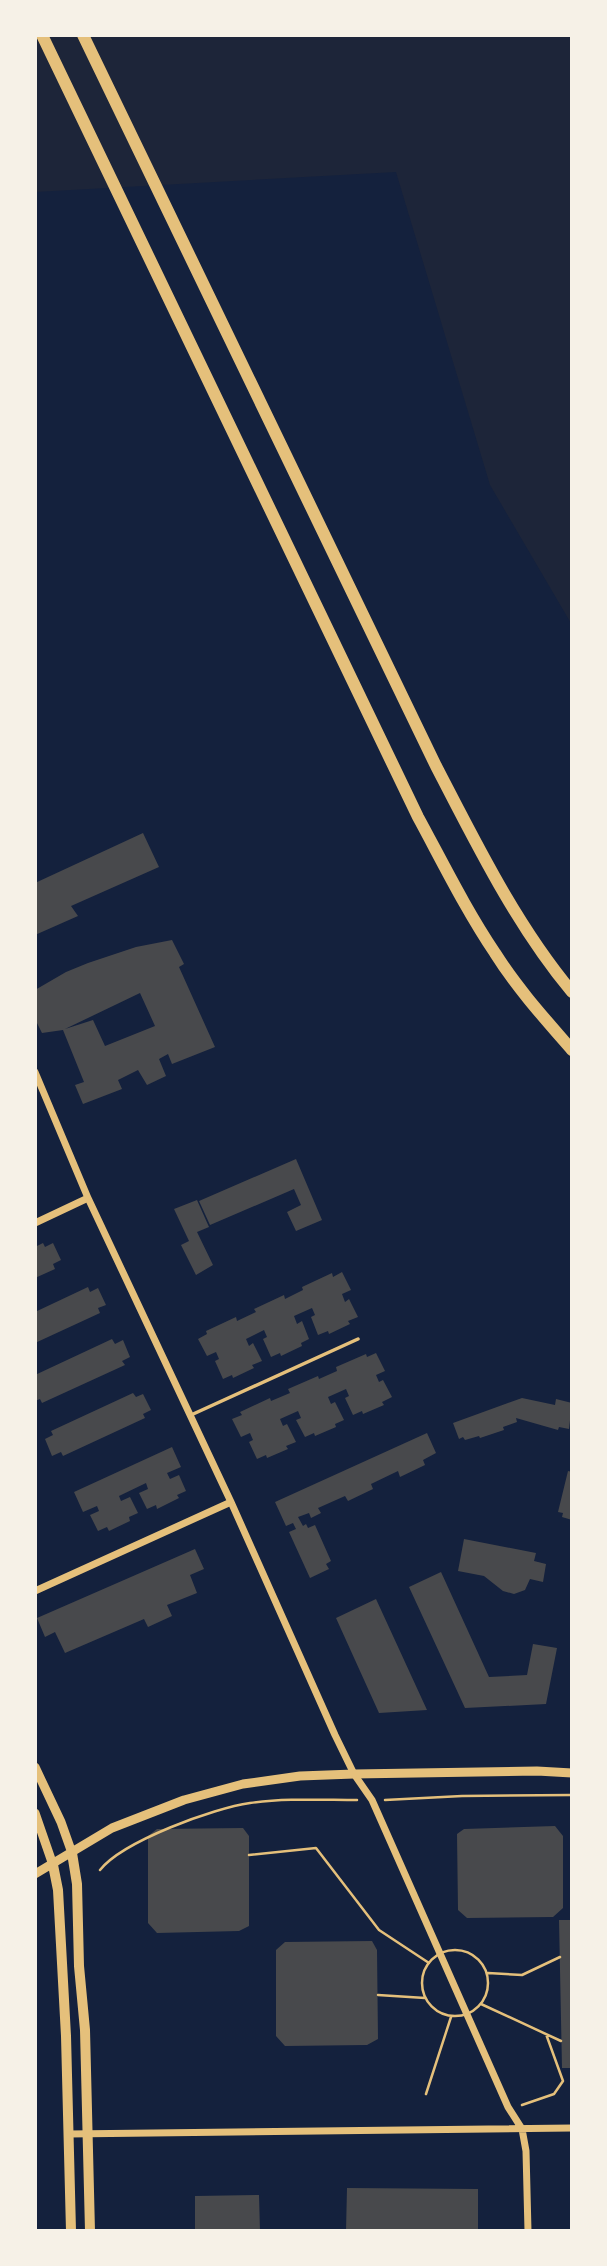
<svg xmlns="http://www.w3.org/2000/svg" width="607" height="2266" font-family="Karla,sans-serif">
<rect width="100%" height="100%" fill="#14213d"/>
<path fill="#1d2539" d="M 35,35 L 572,35 L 572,625 L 490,485 L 396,172 L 35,192 Z"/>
<path fill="#48494c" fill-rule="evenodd" d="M 143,833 L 159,867 L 71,906 L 78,916 L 35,935 L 35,883 Z
M 172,940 L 184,964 L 179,967 L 215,1047 L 172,1064 L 168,1054 L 159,1059 L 166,1076 L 147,1085 L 138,1070 L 118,1080 L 122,1089 L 83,1104 L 75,1085 L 84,1082 L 63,1030 L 42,1033 L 35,1019 L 35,990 L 66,972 L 88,963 L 136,947 ZM 140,993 L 155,1026 L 105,1046 L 93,1020 L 65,1029 Z
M 296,1159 L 322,1220 L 296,1231 L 287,1212 L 301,1205 L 294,1189 L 210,1225 L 199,1201 Z
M 197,1200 L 209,1227 L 197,1232 L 213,1265 L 196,1275 L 181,1245 L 189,1241 L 174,1209 Z
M 43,1243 L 45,1247 L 53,1243 L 61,1260 L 53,1264 L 55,1269 L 35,1278 L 35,1247 Z
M 342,1272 L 351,1290 L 342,1294 L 345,1302 L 349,1299 L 358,1317 L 348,1321 L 350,1324 L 329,1334 L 328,1331 L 318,1335 L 311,1317 L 315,1315 L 312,1308 L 294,1316 L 297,1324 L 302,1321 L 309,1339 L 301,1343 L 302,1346 L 281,1356 L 280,1353 L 271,1357 L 263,1339 L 267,1337 L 264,1330 L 246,1339 L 249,1346 L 253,1343 L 262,1361 L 252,1365 L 254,1368 L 233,1378 L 232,1375 L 223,1379 L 215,1361 L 219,1359 L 216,1352 L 207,1356 L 198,1339 L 207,1334 L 206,1331 L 236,1317 L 237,1321 L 256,1312 L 254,1309 L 284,1295 L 285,1299 L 303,1290 L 302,1287 L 332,1273 L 333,1277 Z
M 88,1287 L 90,1292 L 98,1288 L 106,1305 L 98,1308 L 100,1313 L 35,1343 L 35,1312 Z
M 112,1339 L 115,1344 L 123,1340 L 130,1357 L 122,1361 L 125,1365 L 42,1403 L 40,1399 L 35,1401 L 35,1375 Z
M 376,1353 L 385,1371 L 376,1375 L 379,1382 L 383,1380 L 392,1397 L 382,1402 L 384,1405 L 363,1414 L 362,1411 L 353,1415 L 345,1398 L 349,1396 L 346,1389 L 328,1397 L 331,1404 L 335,1402 L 344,1420 L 335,1424 L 336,1427 L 315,1436 L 314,1433 L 305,1437 L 296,1420 L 301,1418 L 298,1411 L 280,1419 L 283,1426 L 287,1424 L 296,1442 L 286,1446 L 288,1449 L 267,1458 L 266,1455 L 257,1459 L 249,1442 L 253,1440 L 250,1433 L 241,1437 L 232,1419 L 242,1415 L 240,1412 L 270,1398 L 271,1401 L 290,1393 L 288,1389 L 318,1376 L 319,1379 L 337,1371 L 336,1367 L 366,1354 L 367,1357 Z
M 133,1393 L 136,1397 L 143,1394 L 151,1410 L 143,1414 L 145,1418 L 63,1456 L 61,1452 L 52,1456 L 45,1439 L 53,1435 L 51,1431 Z
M 522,1398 L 555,1405 L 556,1399 L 572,1403 L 569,1429 L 559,1427 L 558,1430 L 516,1418 L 517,1422 L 503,1427 L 504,1430 L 480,1438 L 479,1436 L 465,1440 L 463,1437 L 459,1439 L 453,1423 Z
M 427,1433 L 436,1453 L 423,1460 L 425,1465 L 400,1477 L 398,1471 L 371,1484 L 373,1489 L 348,1501 L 345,1496 L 318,1508 L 321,1513 L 311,1518 L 309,1513 L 298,1517 L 303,1526 L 306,1524 L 308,1528 L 315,1525 L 331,1561 L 326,1564 L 329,1569 L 310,1578 L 289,1532 L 296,1529 L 293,1523 L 286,1526 L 275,1502 Z
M 172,1447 L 181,1467 L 167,1473 L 170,1479 L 179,1475 L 186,1491 L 177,1495 L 179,1498 L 157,1509 L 156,1505 L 147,1509 L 139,1493 L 148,1489 L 146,1483 L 119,1496 L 121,1501 L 130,1497 L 138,1513 L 129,1517 L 130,1521 L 109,1531 L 107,1527 L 98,1531 L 90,1515 L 99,1511 L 97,1506 L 83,1512 L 74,1492 Z
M 568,1471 L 572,1472 L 572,1520 L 562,1517 L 563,1513 L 558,1512 Z
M 464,1539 L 536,1553 L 534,1561 L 546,1564 L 543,1582 L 530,1579 L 525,1590 L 514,1594 L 503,1591 L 484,1576 L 458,1571 Z
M 195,1549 L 204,1569 L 190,1575 L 197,1593 L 167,1605 L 172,1616 L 148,1627 L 144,1619 L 65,1653 L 55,1632 L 45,1637 L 37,1618 Z
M 441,1572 L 489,1677 L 527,1675 L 533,1644 L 557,1648 L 546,1704 L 465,1708 L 409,1587 Z
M 376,1599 L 427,1710 L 379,1713 L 336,1618 Z
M 555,1826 L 563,1836 L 563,1908 L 553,1917 L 467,1918 L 458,1910 L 457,1834 L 464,1829 Z
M 243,1828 L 249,1836 L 249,1926 L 239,1931 L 157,1933 L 148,1923 L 148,1836 L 157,1829 Z
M 559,1920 L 572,1920 L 572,2068 L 562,2068 Z
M 372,1941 L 377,1950 L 378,2039 L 367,2045 L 285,2046 L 276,2036 L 276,1950 L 285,1942 Z
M 347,2188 L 478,2189 L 478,2231 L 346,2231 Z
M 259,2195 L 260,2231 L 195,2231 L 195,2196 Z"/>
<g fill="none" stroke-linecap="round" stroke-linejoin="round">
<path stroke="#e5c07b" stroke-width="2.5" d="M 385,1800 L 462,1796 L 572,1795
M 249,1855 L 316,1848 L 379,1930 L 429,1963
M 100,1870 C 123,1841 214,1808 250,1803 C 285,1798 322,1800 357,1800
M422 1983a33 33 0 1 1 66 0a33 33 0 1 1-66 0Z
M 488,1973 L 522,1975 L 560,1957
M 378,1995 L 425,1998
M 481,2004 L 561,2041
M 426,2094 L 451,2017
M 522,2105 L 554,2094 L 563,2081 L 546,2034"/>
<path stroke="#e5c07b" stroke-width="3.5" d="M 191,1415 L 358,1339"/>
<path stroke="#e5c07b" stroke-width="7" d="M 35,1072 L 88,1198 L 231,1502 L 335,1735 L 354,1774 L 372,1800 L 508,2107 L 522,2129 L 526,2151 L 528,2231
M 35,1223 L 88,1198
M 35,1591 L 231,1502
M 69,2134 L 572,2128"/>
<path stroke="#e5c07b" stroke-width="9" d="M 35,1767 L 61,1822 L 72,1853
M 35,1813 L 53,1865
M 35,1874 L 112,1828 L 184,1800 L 243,1784 L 300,1776 L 354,1774 L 537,1771 L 572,1773"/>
<path stroke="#e5c07b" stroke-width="10" d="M 72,1853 L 77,1884 L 79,1966 L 85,2030 L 90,2231
M 53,1865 L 58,1890 L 66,2036 L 71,2231"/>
<path stroke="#e5c07b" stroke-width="12" d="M 42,35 L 418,817 C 443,863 466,910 495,953 C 517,988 545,1019 572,1050
M 83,35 L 436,766 C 476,843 516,925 572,992"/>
</g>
<rect width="607" height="2266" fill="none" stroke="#f6f1e7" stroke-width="74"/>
</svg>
